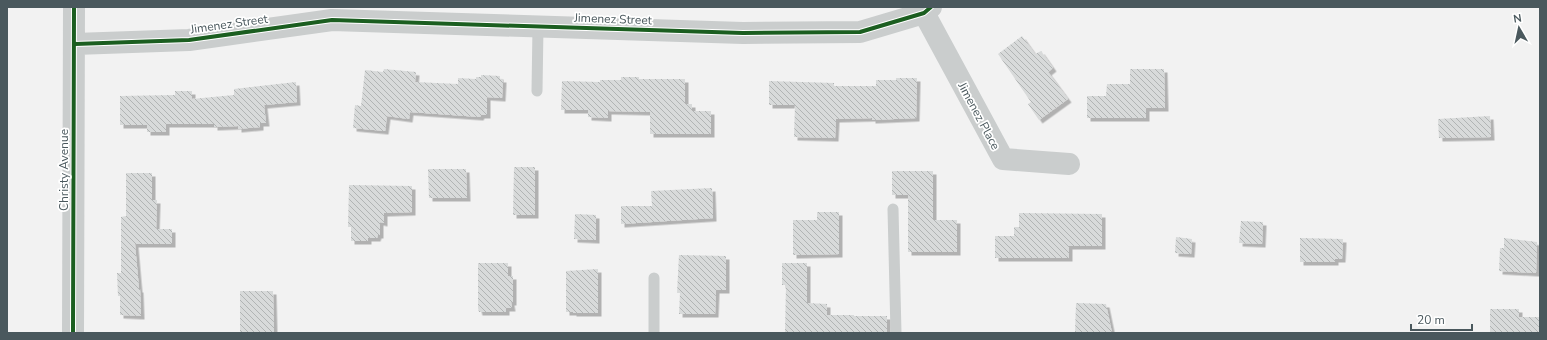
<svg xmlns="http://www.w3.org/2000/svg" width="1547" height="340" font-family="'Nunito Sans',sans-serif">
<defs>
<pattern id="building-back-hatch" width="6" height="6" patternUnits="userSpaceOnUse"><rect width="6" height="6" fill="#d8dada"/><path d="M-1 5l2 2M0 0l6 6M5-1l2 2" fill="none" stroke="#b1b4b4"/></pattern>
<filter id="shadow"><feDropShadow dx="3.5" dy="3.5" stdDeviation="0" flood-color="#0004"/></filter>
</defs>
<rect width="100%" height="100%" fill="#f2f2f2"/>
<path fill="url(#building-back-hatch)" filter="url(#shadow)" d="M 1022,36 L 1035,54 L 1041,51 L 1053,68 L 1048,72 L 1068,99 L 1039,120 L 1028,104 L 1031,102 L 998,54 Z
M 384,69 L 416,72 L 415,82 L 458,84 L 458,78 L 476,79 L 476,77 L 481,77 L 481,75 L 500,76 L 500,79 L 503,79 L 502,98 L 487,97 L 487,115 L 481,115 L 480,117 L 410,112 L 409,119 L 387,116 L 385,131 L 353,128 L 355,105 L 361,106 L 365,70 L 383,72 Z
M 1130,69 L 1164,69 L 1165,108 L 1146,108 L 1146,118 L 1087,118 L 1087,96 L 1106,96 L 1107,84 L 1130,84 Z
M 621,77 L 639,77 L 639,79 L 685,79 L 685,104 L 692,104 L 692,111 L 711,111 L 711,134 L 650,134 L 650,112 L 608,111 L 608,118 L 588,117 L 588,110 L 561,110 L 562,81 L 600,82 L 600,80 L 621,80 Z
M 896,78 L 917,78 L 916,118 L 872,120 L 872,118 L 836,119 L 835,138 L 794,137 L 795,105 L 769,105 L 769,81 L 834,83 L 834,86 L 876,86 L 876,80 L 896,80 Z
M 296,82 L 297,102 L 264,105 L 266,123 L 260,123 L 260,127 L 238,129 L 238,126 L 214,127 L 214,124 L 166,124 L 166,132 L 147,132 L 147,125 L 120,125 L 120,96 L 175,95 L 175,91 L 192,91 L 192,99 L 234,95 L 234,89 Z
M 1490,116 L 1491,137 L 1439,138 L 1438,119 Z
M 514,167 L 535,167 L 535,215 L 513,215 Z
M 428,169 L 466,169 L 467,198 L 429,198 Z
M 892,171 L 933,171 L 933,220 L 957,220 L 957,252 L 908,252 L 908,195 L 892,195 Z
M 126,173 L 152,173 L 152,200 L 157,200 L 156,229 L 172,229 L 172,244 L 135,244 L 139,289 L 140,289 L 141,316 L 120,315 L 120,296 L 118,296 L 117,273 L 121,273 L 121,217 L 126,216 Z
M 349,185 L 412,186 L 412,212 L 384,213 L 384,223 L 380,222 L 380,235 L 378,235 L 377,238 L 368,238 L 368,241 L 351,241 L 351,227 L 348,227 Z
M 712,188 L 713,218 L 621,224 L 621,206 L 652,206 L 651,191 Z
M 817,212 L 839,212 L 839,254 L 793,255 L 793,220 L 817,220 Z
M 1019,213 L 1102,214 L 1102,246 L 1069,246 L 1069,258 L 995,258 L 995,236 L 1014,236 L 1014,227 L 1019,227 Z
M 575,214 L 596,215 L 596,240 L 574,239 Z
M 1241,221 L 1263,222 L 1262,244 L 1239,243 Z
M 1176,237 L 1192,239 L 1191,254 L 1175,253 Z
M 1300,238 L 1343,239 L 1342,259 L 1335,259 L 1335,262 L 1300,262 Z
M 1504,238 L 1537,242 L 1536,273 L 1499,271 L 1500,248 L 1504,248 Z
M 679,255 L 726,256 L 726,290 L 716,290 L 715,314 L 679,314 L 680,293 L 677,293 Z
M 478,263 L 508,263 L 508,276 L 513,276 L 513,302 L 511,302 L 512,308 L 506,308 L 506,312 L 479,312 L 478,308 Z
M 782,263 L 807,263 L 807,303 L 827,304 L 827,315 L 854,315 L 854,316 L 887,316 L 887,333 L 785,333 L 786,285 L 782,285 Z
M 598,269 L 598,313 L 573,313 L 573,312 L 566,312 L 566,271 Z
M 240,291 L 273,291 L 274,332 L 240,332 Z
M 1076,303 L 1106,304 L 1112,333 L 1075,333 Z
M 1490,309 L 1519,309 L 1519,317 L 1540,317 L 1540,333 L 1490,333 Z"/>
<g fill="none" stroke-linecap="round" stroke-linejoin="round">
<path stroke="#cacdcd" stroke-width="11" d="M 537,91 L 538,27
M 893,209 L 896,333
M 654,278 L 654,333"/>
<path stroke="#cacdcd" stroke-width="22" d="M 924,13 L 1003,159 L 1069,164
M 75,44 L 189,40 L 332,20 L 743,33 L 860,32 L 924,13 L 931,7
M 73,333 L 74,7"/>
<g stroke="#fff" stroke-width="6">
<path id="cycleway" d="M 75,44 L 189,40 L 332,20 L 743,33 L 860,32 L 924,13 L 931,7
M 73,333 L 74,7"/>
</g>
<use href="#cycleway" stroke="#1b5e20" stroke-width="4"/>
</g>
<g text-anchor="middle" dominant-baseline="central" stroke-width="3.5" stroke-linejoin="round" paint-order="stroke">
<g font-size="12" fill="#4a585d" stroke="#fff">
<text transform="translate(613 19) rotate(2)">Jimenez Street</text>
<text transform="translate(229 24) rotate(-8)">Jimenez Street</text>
<text transform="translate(979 116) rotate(62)">Jimenez Place</text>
<text transform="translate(64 170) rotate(-90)">Christy Avenue</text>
</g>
</g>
<rect width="1547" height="340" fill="none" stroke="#4a585d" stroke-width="16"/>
<g transform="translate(1519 28) rotate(351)" stroke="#ffffff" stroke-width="3" paint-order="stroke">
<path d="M0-3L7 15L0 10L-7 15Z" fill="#4a585d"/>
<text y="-6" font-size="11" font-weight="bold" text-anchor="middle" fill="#4a585d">N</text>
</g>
<path d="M1411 324v6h61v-6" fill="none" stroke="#4a585d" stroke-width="2"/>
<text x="1417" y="324" font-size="12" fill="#4a585d" stroke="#ffffff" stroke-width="3" paint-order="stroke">20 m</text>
</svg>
